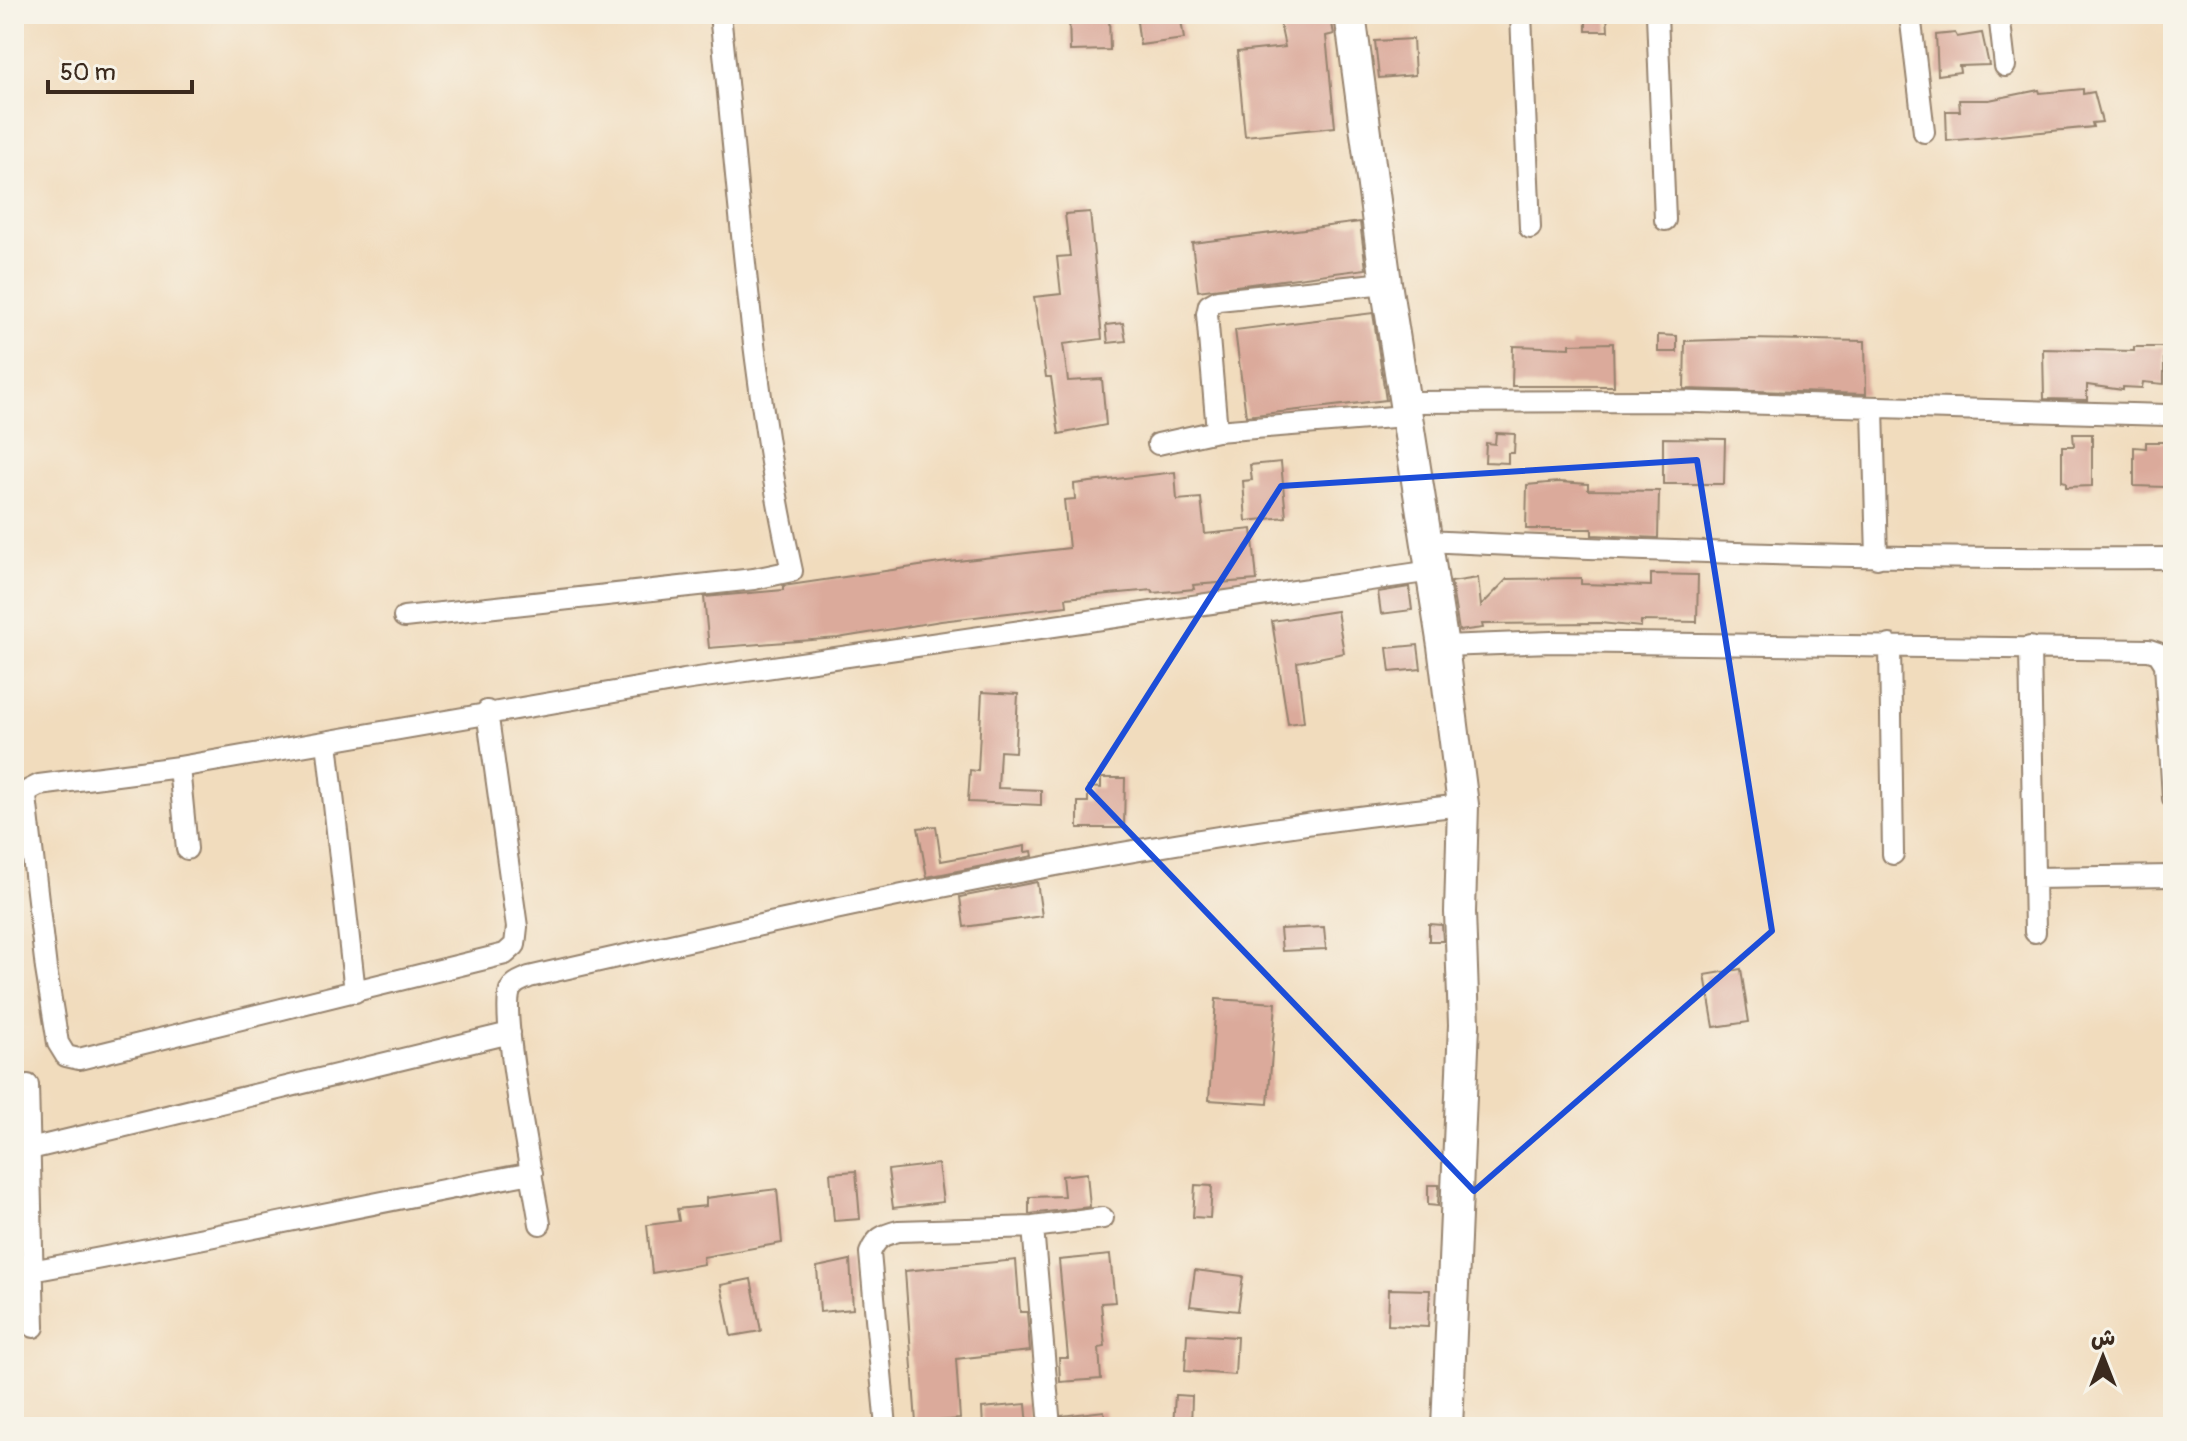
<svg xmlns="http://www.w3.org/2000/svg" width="2187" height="1441" font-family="Pangolin,'Playpen Sans Arabic',sans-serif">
<rect width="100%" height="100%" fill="#f7f3e8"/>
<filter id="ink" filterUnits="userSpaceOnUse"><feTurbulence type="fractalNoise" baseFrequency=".0125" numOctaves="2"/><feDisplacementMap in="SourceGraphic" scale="16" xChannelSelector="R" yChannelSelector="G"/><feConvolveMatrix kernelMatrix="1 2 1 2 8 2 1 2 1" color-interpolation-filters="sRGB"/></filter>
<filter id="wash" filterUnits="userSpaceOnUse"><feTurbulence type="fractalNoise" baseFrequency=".006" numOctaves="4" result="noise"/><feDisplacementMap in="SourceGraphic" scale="32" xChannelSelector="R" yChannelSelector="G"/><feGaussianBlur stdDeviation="1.8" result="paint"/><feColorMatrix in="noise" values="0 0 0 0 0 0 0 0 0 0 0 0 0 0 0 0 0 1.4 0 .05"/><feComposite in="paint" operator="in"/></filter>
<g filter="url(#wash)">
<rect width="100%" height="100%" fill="#f1dcbd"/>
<g id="blocks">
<path fill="#dbaa9b" d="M 1069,14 L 1109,14 L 1110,50 L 1070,51 Z
M 1136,14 L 1180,14 L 1184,39 L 1140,45 Z
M 1278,14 L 1330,14 L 1334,34 L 1326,36 L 1335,127 L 1245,136 L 1237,52 L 1285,47 Z
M 1586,14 L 1607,14 L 1608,31 L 1586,31 Z
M 1955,33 L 1957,37 L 1982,33 L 1989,65 L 1959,66 L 1960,72 L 1938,75 L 1936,35 Z
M 1413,39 L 1415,75 L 1379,78 L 1375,41 Z
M 2083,89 L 2083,94 L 2094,92 L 2102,122 L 2092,123 L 2093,127 L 1947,141 L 1946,111 L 1960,111 L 1959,100 L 1989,100 L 2039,90 L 2040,93 Z
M 1090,212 L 1102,339 L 1063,344 L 1068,381 L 1102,379 L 1106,425 L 1059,434 L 1051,377 L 1046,377 L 1034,297 L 1061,294 L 1057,257 L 1070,256 L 1065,214 Z
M 1360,222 L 1366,269 L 1198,291 L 1192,243 Z
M 1373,313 L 1386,400 L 1246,416 L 1235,330 Z
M 1123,323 L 1126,341 L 1108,343 L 1106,325 Z
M 1658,335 L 1677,336 L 1677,352 L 1658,352 Z
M 1747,339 L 1865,341 L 1866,394 L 1684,389 L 1685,341 Z
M 1613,343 L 1614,386 L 1512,386 L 1513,346 L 1570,348 L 1570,344 Z
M 2134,347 L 2164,347 L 2164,384 L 2143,382 L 2142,388 L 2123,387 L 2123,390 L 2087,385 L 2087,400 L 2044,399 L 2043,349 L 2134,351 Z
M 1496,433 L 1515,434 L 1514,453 L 1508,453 L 1508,463 L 1485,462 L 1486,443 L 1495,444 Z
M 2073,434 L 2092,434 L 2092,486 L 2066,487 L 2066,482 L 2062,481 L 2062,446 L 2074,446 Z
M 1663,438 L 1725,439 L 1724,484 L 1663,484 Z
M 2146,442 L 2165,442 L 2166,487 L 2134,486 L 2134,447 L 2146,448 Z
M 1281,462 L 1286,517 L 1246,521 L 1243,481 L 1252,480 L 1250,465 Z
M 1175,472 L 1177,500 L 1201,498 L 1205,534 L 1252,529 L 1257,580 L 1193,585 L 1194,589 L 1153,593 L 1152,590 L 1066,598 L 1067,606 L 941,621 L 838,638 L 709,648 L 704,597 L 783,590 L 783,586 L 790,585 L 940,563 L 1069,548 L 1064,500 L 1075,499 L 1074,484 Z
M 1559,482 L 1588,484 L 1588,490 L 1659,491 L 1658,538 L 1592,535 L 1592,529 L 1526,529 L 1527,485 Z
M 1651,574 L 1698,575 L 1697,622 L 1641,621 L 1641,627 L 1600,623 L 1482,624 L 1483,628 L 1459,631 L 1451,582 L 1478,578 L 1481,606 L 1507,579 L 1581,578 L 1581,584 L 1651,586 Z
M 1409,587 L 1412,610 L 1381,614 L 1378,592 Z
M 1337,611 L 1344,653 L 1297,662 L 1304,722 L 1288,724 L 1272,621 Z
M 1418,645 L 1421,669 L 1390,672 L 1387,648 Z
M 982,692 L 1018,694 L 1015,752 L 1000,751 L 998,788 L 1041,790 L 1041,805 L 968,802 L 970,770 L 978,771 Z
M 1101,778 L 1125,778 L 1124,828 L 1078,828 L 1078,802 L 1088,802 L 1088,787 L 1101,788 Z
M 936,826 L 941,861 L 1025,846 L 1025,852 L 1032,851 L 1033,856 L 927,877 L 918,828 Z
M 1037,882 L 1042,916 L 964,927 L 960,897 Z
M 1429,924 L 1442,925 L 1443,941 L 1429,941 Z
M 1324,927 L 1326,949 L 1282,951 L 1280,929 Z
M 1741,969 L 1749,1022 L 1714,1027 L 1705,975 Z
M 1216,999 L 1276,1003 L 1268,1104 L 1209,1100 Z
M 938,1164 L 943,1202 L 893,1208 L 888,1170 Z
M 856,1171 L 860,1219 L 834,1221 L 830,1173 Z
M 1087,1173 L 1090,1207 L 1029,1214 L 1029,1197 L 1064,1196 L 1062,1176 Z
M 1195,1185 L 1212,1186 L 1210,1218 L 1193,1217 Z
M 1428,1185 L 1439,1185 L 1438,1206 L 1428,1205 Z
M 777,1189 L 782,1243 L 703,1257 L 704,1264 L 652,1273 L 647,1225 L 679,1221 L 677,1209 L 706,1206 L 706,1198 Z
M 1110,1255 L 1115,1302 L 1101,1303 L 1105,1347 L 1099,1348 L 1101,1379 L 1060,1382 L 1059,1358 L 1068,1358 L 1059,1260 Z
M 850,1260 L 853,1309 L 820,1312 L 817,1267 Z
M 1016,1260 L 1020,1312 L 1027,1312 L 1030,1351 L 956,1359 L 960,1419 L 916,1423 L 905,1271 Z
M 1195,1270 L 1243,1276 L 1238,1311 L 1190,1306 Z
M 751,1279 L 761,1331 L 731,1336 L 721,1285 Z
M 1389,1289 L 1430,1290 L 1428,1327 L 1388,1325 Z
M 1187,1334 L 1237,1337 L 1235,1375 L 1185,1371 Z
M 1175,1395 L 1192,1396 L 1191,1427 L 1173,1427 Z
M 1026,1404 L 1028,1427 L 983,1427 L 982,1408 Z
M 1104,1411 L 1106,1427 L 1063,1427 L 1062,1416 Z"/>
</g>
</g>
<g filter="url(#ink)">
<use href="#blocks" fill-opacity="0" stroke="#96836e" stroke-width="2"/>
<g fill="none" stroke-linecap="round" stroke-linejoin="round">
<g stroke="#96836e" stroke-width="24">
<path id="minor" d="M 1521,14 L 1530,228
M 1657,14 L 1665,220
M 1910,14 L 1924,132
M 1999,14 L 2005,66
M 1406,402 L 1661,401 L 2167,415
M 1873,408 L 1877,558
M 1217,431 L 1207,314 L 1209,305 L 1218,300 L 1386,283
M 1158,444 L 1217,431 L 1405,416
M 1425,541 C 1675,553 1923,560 2173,558
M 404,617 L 754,579 L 792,571 C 751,388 740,200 720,14
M 1890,645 L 1893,854
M 1443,646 L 1552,642 L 2149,650 L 2158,653 L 2165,664 L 2173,798
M 2030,647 L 2035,932
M 487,711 L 517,927 L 515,945 L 505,954 L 79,1059 L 66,1056 L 58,1043 L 46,969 L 26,797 L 29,790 L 39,785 L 179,767 L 684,680 L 1432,571
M 327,742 L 355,992
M 179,767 L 187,849
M 2034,878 L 2173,876
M 28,1085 L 34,1327
M 30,1149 L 510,1033
M 540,1224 C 534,1185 500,1018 510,991 C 514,982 521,981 529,977 C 837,907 1148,837 1463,805
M 1033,1227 L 1050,1427
M 31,1271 C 199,1241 365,1204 532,1173
M 886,1427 L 870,1253 C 876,1238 883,1235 898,1231 L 1033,1227 L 1103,1218"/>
</g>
<g stroke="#96836e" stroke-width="34">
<path id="secondary" d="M 1350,14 L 1386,283 L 1443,646 L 1463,805 L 1460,912 L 1464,1025 L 1447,1427"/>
</g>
<use href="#minor" stroke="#fff" stroke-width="20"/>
<use href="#secondary" stroke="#fff" stroke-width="30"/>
</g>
</g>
<path fill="none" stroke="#1d4ed8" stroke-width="6" stroke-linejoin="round" d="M 1697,460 L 1772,931 L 1474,1191 L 1088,789 L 1281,486 Z"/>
<rect width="2187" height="1441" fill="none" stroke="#f7f3e8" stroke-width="48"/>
<g transform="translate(2103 1357)" stroke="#f7f3e8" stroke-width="6" paint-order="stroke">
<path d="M0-6L14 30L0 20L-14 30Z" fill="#3b2a1e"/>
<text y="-12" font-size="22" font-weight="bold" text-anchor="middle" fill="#3b2a1e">ش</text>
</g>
<path d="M48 80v12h144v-12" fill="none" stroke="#3b2a1e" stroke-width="4"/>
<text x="60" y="80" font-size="24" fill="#3b2a1e" stroke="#f7f3e8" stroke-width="6" paint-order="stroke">50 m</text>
</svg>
